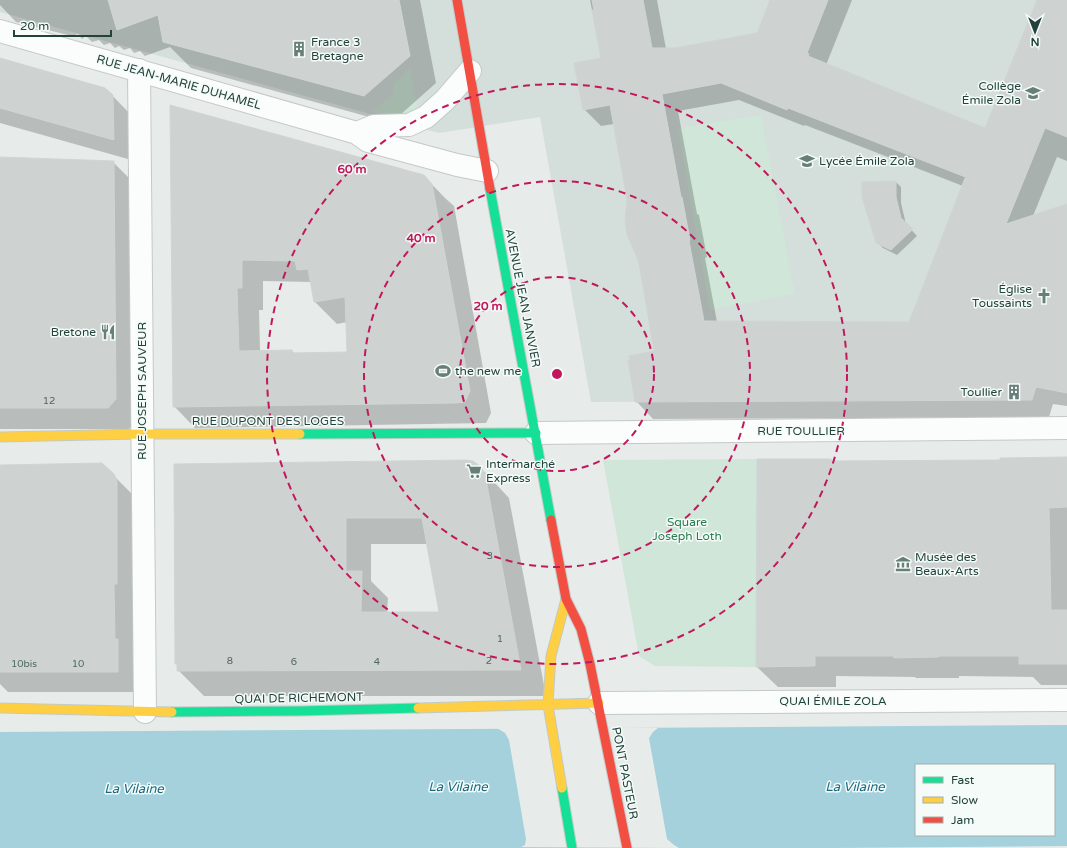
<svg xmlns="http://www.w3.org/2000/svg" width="1067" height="848" font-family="'Varela Round',sans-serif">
<rect width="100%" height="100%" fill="#e7ecea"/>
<path fill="#d4deda" d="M 0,0 L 1067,0 L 1067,206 L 1044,212 L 949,400 L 591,402 L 540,117 L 439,133 L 0,12 Z"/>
<path fill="#cfe6d8" d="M 410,69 L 417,107 C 402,116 390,117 373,112 L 394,93 L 393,85 Z
M 761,115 L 795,294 L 710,310 L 678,128 Z
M 757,459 L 756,667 L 655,666 L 639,656 L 603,460 Z"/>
<path fill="#a5d1dd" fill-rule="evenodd" d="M 1067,725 L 1067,846 L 835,848 L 0,848 L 0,732 ZM 916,765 L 1054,765 L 1054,835 L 916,835 Z"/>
<path fill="#e7ecea" d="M 497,728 L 658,728 L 653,732 L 649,738 L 667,839 L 674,845 L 679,848 L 521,847 L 525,845 L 526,839 L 509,740 L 505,733 Z"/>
<path fill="#0003" fill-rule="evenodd" d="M 0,0 L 420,0 L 436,83 L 391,123 L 191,68 L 170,47 L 145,56 L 140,51 L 134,53 L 130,48 L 124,50 L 119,46 L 115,48 L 110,43 L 104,45 L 99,40 L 92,42 L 86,36 L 82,39 L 78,34 L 72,36 L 16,22 L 0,5 Z
M 590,0 L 657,0 L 666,49 L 675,49 L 757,34 L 771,0 L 852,0 L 826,65 L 986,129 L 1038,0 L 1067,0 L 1067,161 L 1057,157 L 1033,216 L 1067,205 L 1067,406 L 1053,404 L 1049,417 L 653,419 L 636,401 L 655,352 L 614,124 L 601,126 L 584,109 L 602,59 ZM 739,100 L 804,126 L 805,125 L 963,186 L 909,323 L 717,322 L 705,258 L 707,257 L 699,215 L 697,214 L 678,111 Z
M 0,60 L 105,88 L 134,118 L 135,161 L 0,123 Z
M 171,106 L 423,175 L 445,198 L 454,206 L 491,413 L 486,423 L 195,428 L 174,406 ZM 263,281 L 311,282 L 315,302 L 337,324 L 347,322 L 348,353 L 295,354 L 292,351 L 260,351 L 259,310 L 263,310 Z
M 0,158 L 113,162 L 135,184 L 137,421 L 129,429 L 0,429 Z
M 896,182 L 901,187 L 901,203 L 906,224 L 917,236 L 897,255 L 883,248 L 877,242 Z
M 831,460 L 833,462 L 1067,460 L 1067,685 L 1041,685 L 1033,677 L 959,676 L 959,678 L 916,678 L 915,677 L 836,676 L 836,687 L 778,687 L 757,667 Z
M 175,465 L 479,466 L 509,498 L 546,696 L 204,696 L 178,670 L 178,665 L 176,663 ZM 371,544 L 427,544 L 440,613 L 387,613 L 388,598 L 371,581 Z
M 0,466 L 113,475 L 134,496 L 138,692 L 8,692 L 0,684 Z"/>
<path fill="#ced3d1" stroke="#cfd5d3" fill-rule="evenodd" d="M 108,0 L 399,0 L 410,56 L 364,96 L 163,42 L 158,15 L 117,30 Z
M 592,0 L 643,0 L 652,48 L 675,48 L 757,33 L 770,0 L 828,0 L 807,53 L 809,54 L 808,56 L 985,128 L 1037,0 L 1067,0 L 1067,137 L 1045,128 L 1006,224 L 1067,204 L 1067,393 L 1036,387 L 1032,400 L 635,402 L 628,360 L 630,360 L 629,356 L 654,351 L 639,262 L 628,237 L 626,229 L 625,220 L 627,199 L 610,105 L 583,110 L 574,63 L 601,58 L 592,10 L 594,10 ZM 721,83 L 787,110 L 788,108 L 968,178 L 965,178 L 909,322 L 704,321 L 689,241 L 690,240 L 682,197 L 681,197 L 662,94 Z
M 0,58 L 105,88 L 113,95 L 114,140 L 0,108 Z
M 170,105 L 424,175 L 432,184 L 440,227 L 470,391 L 465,402 L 457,403 L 173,407 ZM 242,260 L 295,261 L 297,270 L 308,269 L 314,302 L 345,297 L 347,352 L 292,353 L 292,350 L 239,351 L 237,288 L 242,288 Z
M 0,157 L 114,161 L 116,399 L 108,408 L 0,408 Z
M 896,181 L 896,197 L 901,218 L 913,229 L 891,250 L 876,243 L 862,197 L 862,182 Z
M 1067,457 L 1067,507 L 1049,508 L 1051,610 L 1067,610 L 1067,664 L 1019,664 L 1019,656 L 939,656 L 939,657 L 894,658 L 894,656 L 815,656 L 815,666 L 756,667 L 757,459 L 831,459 L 832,461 L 1000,460 L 1000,458 Z
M 466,460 L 473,461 L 480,466 L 485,474 L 521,670 L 177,671 L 177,664 L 175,664 L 174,464 ZM 346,518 L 422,518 L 439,612 L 361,612 L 362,571 L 346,571 Z
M 102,463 L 114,474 L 117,481 L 117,584 L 114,584 L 115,639 L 118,639 L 118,672 L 0,672 L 0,465 Z"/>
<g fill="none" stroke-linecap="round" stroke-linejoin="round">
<g stroke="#c4c9c7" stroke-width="24">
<path id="street" d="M 0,31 L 357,133 L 368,141 L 457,165 L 487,171
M 139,70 L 145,712
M 357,133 L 374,126 L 409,125 L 426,117 L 445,100 L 470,71
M 536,433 L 1067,428
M 599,703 L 1067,700"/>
</g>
<g stroke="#c2cac7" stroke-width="11">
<path id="fast" d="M 490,189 L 551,520
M 300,434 L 536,433
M 172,712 L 300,711 L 418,708
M 562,788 L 572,848"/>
</g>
<g stroke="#c2cac7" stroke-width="11">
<path id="slow" d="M 0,437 L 142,434 L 300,434
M 0,708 L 172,712
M 418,708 L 599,703
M 562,788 L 548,705 L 551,656 L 566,599"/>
</g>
<g stroke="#c2cac7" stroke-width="11">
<path id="jam" d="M 457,0 L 490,189
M 551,520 L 566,599 L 581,629 L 590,664 L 627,848"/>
</g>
<use href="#street" stroke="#fbfcfc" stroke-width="22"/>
<use href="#fast" stroke="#16e098" stroke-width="9"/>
<use href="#slow" stroke="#ffcf43" stroke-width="9"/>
<use href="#jam" stroke="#f24e42" stroke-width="9"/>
</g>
<g fill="none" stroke="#c2185b" stroke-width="2" stroke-dasharray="7 5">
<circle cx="557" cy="374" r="97"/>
<circle cx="557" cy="374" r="193"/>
<circle cx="557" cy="374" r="290"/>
</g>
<defs>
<g id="building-bare" transform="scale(1.2)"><path d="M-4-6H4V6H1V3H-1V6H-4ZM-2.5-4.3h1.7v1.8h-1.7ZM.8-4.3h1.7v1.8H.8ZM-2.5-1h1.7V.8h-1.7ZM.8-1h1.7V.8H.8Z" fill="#677e79" stroke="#f5fbf8" stroke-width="2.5" paint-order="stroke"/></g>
<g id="school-bare" transform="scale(1.2)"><path d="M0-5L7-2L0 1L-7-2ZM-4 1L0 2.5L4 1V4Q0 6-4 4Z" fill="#677e79" stroke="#f5fbf8" stroke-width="2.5" paint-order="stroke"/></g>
<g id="church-bare" transform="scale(1.2)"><path d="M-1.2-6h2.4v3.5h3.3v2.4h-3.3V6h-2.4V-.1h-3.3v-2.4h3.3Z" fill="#677e79" stroke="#f5fbf8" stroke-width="2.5" paint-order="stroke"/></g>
<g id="restaurant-bare" transform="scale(1.2)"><path d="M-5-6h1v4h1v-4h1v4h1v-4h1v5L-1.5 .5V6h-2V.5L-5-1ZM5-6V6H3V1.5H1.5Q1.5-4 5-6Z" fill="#677e79" stroke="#f5fbf8" stroke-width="2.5" paint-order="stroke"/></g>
<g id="stadium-bare" transform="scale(1.2)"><path d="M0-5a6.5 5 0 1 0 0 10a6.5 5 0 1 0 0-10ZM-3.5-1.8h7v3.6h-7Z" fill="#677e79" stroke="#f5fbf8" stroke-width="2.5" paint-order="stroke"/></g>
<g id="supermarket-bare" transform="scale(1.2)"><path d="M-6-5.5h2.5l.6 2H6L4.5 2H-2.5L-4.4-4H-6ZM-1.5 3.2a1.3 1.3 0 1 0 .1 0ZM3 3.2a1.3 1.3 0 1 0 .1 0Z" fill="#677e79" stroke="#f5fbf8" stroke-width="2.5" paint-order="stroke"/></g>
<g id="museum-bare" transform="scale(1.2)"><path d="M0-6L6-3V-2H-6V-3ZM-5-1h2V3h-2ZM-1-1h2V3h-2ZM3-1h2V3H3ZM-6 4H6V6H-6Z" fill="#677e79" stroke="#f5fbf8" stroke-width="2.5" paint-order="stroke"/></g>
</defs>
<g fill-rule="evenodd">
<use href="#building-bare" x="299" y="49"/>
<use href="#school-bare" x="1033" y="93"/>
<use href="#school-bare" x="807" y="161"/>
<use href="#church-bare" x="1044" y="296"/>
<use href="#restaurant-bare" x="108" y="332"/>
<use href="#stadium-bare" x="443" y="371"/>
<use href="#building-bare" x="1014" y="392"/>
<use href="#supermarket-bare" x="474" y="471"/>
<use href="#museum-bare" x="903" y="564"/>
</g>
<g text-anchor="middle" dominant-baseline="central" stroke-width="3" stroke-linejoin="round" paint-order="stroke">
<g font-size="10" fill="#4e6762">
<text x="49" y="401">12</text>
<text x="490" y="556">3</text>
<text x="500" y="639">1</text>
<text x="230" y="661">8</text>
<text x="489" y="661">2</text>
<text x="294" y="662">6</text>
<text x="377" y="662">4</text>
<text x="24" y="664">10bis</text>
<text x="78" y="664">10</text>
</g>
<g font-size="12" fill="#22423c" stroke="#f5fbf8" text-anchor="start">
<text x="311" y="42">France 3<tspan x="311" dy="14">Bretagne</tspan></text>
<text x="1021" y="86" text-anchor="end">Collège<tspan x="1021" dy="14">Émile Zola</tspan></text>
<text x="819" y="161">Lycée Émile Zola</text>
<text x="1032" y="289" text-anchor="end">Église<tspan x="1032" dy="14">Toussaints</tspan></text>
<text x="96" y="332" text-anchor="end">Bretone</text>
<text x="455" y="371">the new me</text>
<text x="1002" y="392" text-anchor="end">Toullier</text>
<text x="486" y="464">Intermarché<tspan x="486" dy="14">Express</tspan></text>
<text x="915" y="557">Musée des<tspan x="915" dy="14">Beaux-Arts</tspan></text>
</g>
<g font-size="12" fill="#22423c" stroke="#f5fbf8">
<text transform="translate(179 82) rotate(16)">RUE JEAN-MARIE DUHAMEL</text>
<text transform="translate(523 298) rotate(79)">AVENUE JEAN JANVIER</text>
<text transform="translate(142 391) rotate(-90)">RUE JOSEPH SAUVEUR</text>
<text x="268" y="421">RUE DUPONT DES LOGES</text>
<text x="801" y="431">RUE TOULLIER</text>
<text transform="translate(299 698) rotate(-1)">QUAI DE RICHEMONT</text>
<text x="833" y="701">QUAI ÉMILE ZOLA</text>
<text transform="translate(625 773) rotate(79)">PONT PASTEUR</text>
</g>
<g font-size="12" fill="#287d4f" stroke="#f5fbf8">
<text x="687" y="522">Square<tspan x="687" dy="14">Joseph Loth</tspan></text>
</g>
<g font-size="13" font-style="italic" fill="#166a84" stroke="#f5fbf8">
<text x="458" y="787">La Vilaine</text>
<text x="855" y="787">La Vilaine</text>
<text x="134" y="789">La Vilaine</text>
</g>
</g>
<circle cx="557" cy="374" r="6" fill="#c2185b" stroke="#f5fbf8" stroke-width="2"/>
<g font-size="12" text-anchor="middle" font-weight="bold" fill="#c2185b" stroke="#f5fbf8" stroke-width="3" stroke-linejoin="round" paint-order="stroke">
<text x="352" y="173">60 m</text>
<text x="421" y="242">40 m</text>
<text x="488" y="310">20 m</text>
</g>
<rect x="915" y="764" width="140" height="72" fill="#f5fbf8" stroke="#a1b1ad"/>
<rect x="923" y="777" width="20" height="6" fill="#16e098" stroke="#a1b1ad"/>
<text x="951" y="784" font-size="12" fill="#22423c">Fast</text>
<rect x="923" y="797" width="20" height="6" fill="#ffcf43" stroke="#a1b1ad"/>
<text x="951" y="804" font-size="12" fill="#22423c">Slow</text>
<rect x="923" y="817" width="20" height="6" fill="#f24e42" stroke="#a1b1ad"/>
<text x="951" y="824" font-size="12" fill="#22423c">Jam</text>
<g transform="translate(1035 32) rotate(180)" stroke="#f5fbf8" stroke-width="3" paint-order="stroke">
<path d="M0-3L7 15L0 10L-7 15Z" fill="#22423c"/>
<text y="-6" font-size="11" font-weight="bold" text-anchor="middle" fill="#22423c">N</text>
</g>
<path d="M14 30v6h97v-6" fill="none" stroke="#22423c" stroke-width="2"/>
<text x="20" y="30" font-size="12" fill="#22423c" stroke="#f5fbf8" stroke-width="3" paint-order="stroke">20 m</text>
</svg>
